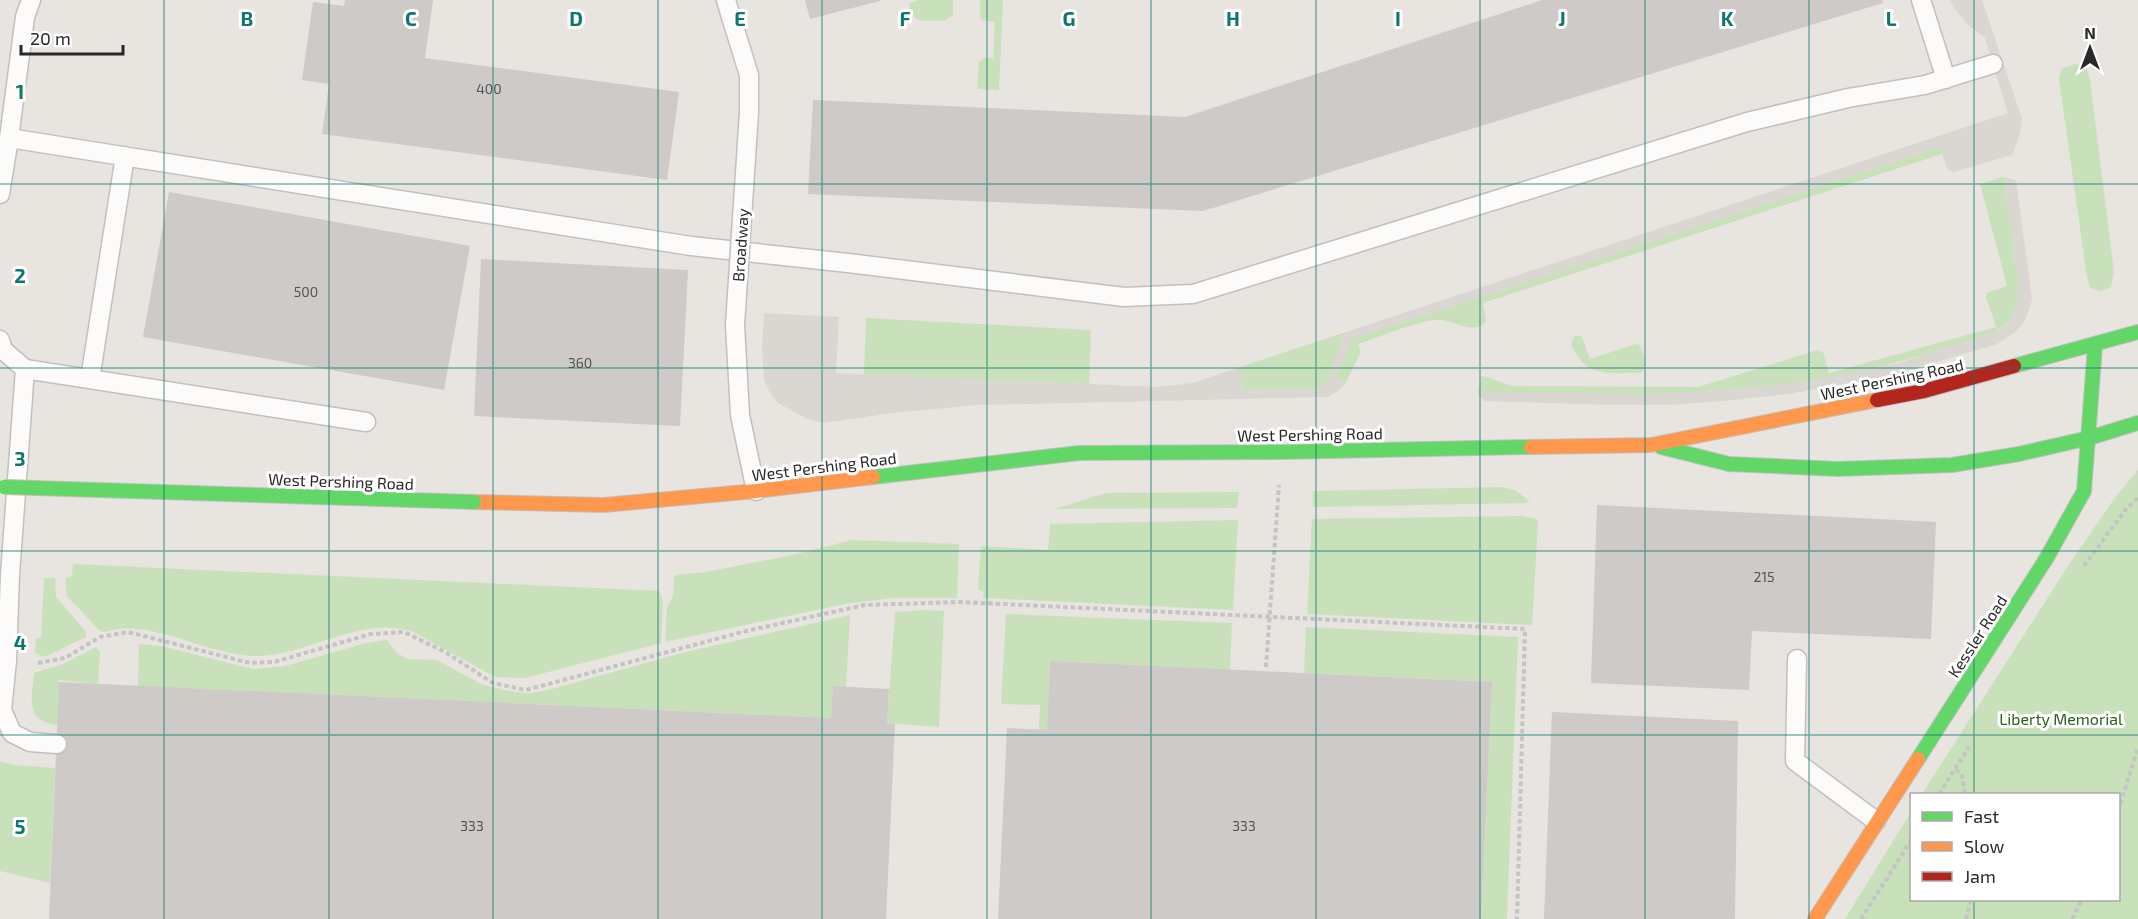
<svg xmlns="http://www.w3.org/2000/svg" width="2138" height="919" font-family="'Exo 2',sans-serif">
<rect width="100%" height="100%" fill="#e8e4e0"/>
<path fill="#c9e1ba" d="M 918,0 L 953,0 L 953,15 L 944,21 C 924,20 914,26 909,4 Z
M 980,0 L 1003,0 L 999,90 L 977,89 L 979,62 L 985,58 L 993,58 L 995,22 L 982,20 L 980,16 Z
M 2075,64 L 2086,66 L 2090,80 L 2114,272 L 2111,287 L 2101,291 L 2090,288 L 2087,277 L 2059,80 L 2061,69 Z
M 1940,147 L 1942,154 L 1483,303 L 1486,322 C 1472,335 1456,321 1441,320 C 1420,319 1380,337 1358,344 L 1361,352 L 1345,384 L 1336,377 L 1351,339 Z
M 2004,177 L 2019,290 C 2017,314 2010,326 1988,335 C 1937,351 1886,367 1834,377 C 1717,400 1596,394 1478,392 L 1481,376 C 1491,376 1503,385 1515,386 L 1698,387 L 1818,350 L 1823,352 L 1829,373 L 1996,327 L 1986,297 L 1987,293 L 2007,286 L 1980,184 Z
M 866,318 L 1091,330 L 1089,384 L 864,375 Z
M 1346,332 L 1327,381 L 1317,389 L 1244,390 L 1237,368 Z
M 1575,335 L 1582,337 L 1590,359 L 1639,343 C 1642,353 1650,365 1641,373 C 1610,373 1585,379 1571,344 Z
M 2138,470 L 2138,919 L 1845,919 L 1911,812 L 1912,900 L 2118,900 L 2118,794 L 1922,794 L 2068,566 L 2116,496 Z
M 1503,487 L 1515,490 L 1530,502 L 1525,503 L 1313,507 L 1313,491 Z
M 1239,492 L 1237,508 L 1051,509 C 1071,507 1088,496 1108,493 Z
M 1523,516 L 1537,519 L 1538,525 L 1532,625 L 1307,614 L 1312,519 Z
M 1238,520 L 1233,610 L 983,598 L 984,592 L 978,589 L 981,546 L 1048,550 L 1050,524 Z
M 852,540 L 959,544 L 957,598 L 893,598 L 845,604 L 665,642 L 667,607 L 673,596 L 674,578 L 676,575 L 706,572 L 792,555 Z
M 73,564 L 659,591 L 663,602 L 661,643 L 525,678 L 497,677 L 486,672 L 411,631 C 359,616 309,655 258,656 C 219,656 183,636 145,630 C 137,629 126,628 118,629 C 111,630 106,633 100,631 L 67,596 L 65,579 L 72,576 Z
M 44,578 L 55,578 L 56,597 L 86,632 L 86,637 L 45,657 L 35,653 L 36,638 L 41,638 Z
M 925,610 L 944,611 L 939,727 L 887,723 L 895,612 Z
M 1006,614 L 1232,623 L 1230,670 L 1050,661 L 1047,730 L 1039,730 L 1040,705 L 1001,704 Z
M 850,615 L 846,687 L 833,687 L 831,718 L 138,686 L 139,644 L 161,646 L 253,669 L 285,666 L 366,643 L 387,640 L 397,653 L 408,659 L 437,660 L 483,685 L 515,692 L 531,693 L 552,689 L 681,653 Z
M 1306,627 L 1518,637 L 1507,919 L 1481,919 L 1492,682 L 1304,673 Z
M 96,647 L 100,652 L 98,684 L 59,680 L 58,725 C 24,722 32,698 34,673 L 63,664 Z
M 0,761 L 13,765 L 55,768 L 50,883 L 0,871 Z"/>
<path fill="#dad6d1" d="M 1950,0 L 1982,0 L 2022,119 L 2020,134 L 2012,155 L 1954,172 L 1947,169 L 1940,147 L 1351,339 L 1336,377 L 1345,384 L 1339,390 L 1328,397 L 978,405 L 892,413 L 824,423 L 807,419 L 778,403 L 769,391 L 764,379 L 762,347 L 764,313 L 839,317 L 836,373 L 1157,387 L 1193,383 L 1237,368 L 1245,390 L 1317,389 L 1327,381 L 1346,332 L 2008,113 L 1985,38 L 1967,24 L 1955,9 Z
M 2004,177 L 2016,180 L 2032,299 L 2028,313 L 2022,325 L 2012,334 L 1997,344 L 1893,375 L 1794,393 L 1735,400 L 1670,405 L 1613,405 L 1485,401 L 1478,395 L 1478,392 L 1650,394 L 1725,390 L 1802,382 L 1899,363 L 2000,330 L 2010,321 L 2013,314 L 2019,290 Z"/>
<path fill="#cdcac7" d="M 345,0 L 433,0 L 425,58 L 679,92 L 667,180 L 322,134 L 329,84 L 302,80 L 313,2 L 344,6 Z
M 805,0 L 880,0 L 880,1 L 810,19 Z
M 1542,0 L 1882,0 L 1883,3 L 1203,211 L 808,194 L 813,100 L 1185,117 Z
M 169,192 L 470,246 L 444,390 L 143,337 Z
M 481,259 L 688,270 L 680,426 L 474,416 Z
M 1597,505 L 1936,522 L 1931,639 L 1752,631 L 1749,690 L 1591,683 Z
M 1050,661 L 1492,682 L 1481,919 L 998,919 L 1007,728 L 1047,730 Z
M 59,682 L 831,718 L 833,686 L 889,689 L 887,723 L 895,724 L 886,919 L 49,919 Z
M 1552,712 L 1738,721 L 1735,919 L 1544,919 Z"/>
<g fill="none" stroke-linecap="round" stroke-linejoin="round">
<g stroke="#c1c0c1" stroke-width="21">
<path id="lane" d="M 31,0 L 25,17 L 9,138 L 691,246 L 848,263 L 1124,297 L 1193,294 L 1747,122 L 1848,98 L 1925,85 L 1993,64
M 726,0 L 731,17
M 1921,0 L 1946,79
M 0,194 L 9,138
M 735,325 L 740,415 L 756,491
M 0,340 L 3,350 L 25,369 L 366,422
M 25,369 L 10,575 L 7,661 L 2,710 L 12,733 L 30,742 L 57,744
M 90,379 L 125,156
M 1797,659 L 1795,761 L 1876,821"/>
</g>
<g stroke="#c1c0c1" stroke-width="16">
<path id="fast" d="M 2014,366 L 2138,332
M 1661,447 L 1729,464 L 1838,469 L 1952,465 L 2019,454 L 2089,438 L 2138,423
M 873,477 L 1079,453 L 1281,452 L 1531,447
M 1918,759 L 2046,559 L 2084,491 L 2095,346"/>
</g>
<g stroke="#c1c0c1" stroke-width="16">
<path id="slow" d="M 1531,447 L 1651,445 L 1877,400
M 474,502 L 604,505 L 756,491 L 873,477
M 1815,919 L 1918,759"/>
</g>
<g stroke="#c1c0c1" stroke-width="16">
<path id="jam" d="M 1877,400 L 1924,391 L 2014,366"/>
</g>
<path stroke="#c4c4c4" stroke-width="4" stroke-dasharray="4.5 3" stroke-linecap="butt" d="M 2084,566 L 2126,509 L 2138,498
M 38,663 L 65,658 L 100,637 L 128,632 L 250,663 L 274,662 L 371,634 L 404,632 L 445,652 L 493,683 L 526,690 L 746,631 L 865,605 L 960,602 L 1525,629 L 1517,919
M 1266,667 L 1279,485
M 1956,769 L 1962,776 L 1965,794
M 1939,794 L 1969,747
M 2118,811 L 2138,748
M 1861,919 L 1912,839
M 1966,919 L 1971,900
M 2072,919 L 2082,900"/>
<use href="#lane" stroke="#fcfbfa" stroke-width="18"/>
<use href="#fast" stroke="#63d668" stroke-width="14"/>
<use href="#slow" stroke="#ff974d" stroke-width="14"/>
<use href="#jam" stroke="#b3261e" stroke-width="14"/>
<g stroke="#c1c0c1" stroke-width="21" stroke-linecap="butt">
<path id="lane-bridge" d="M 731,17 L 749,75 L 749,112 L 735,325"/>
</g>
<g stroke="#c1c0c1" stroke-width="16" stroke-linecap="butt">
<path id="fast-bridge" d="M 4,487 L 474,502"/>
</g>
<use href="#lane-bridge" stroke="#fcfbfa" stroke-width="18"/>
<use href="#fast-bridge" stroke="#63d668" stroke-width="14"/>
</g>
<path fill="none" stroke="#0f766e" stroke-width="1.5" stroke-opacity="0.55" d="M 164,0 L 164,919M 329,0 L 329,919M 493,0 L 493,919M 658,0 L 658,919M 822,0 L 822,919M 987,0 L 987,919M 1151,0 L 1151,919M 1316,0 L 1316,919M 1480,0 L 1480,919M 1645,0 L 1645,919M 1809,0 L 1809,919M 1974,0 L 1974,794M 0,184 L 2138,184M 0,368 L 2138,368M 0,551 L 2138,551M 0,735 L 2138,735M 1974,900 L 1974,919"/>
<g text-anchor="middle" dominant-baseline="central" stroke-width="6" stroke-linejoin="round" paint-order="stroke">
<g font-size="14" fill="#545352">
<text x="489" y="88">400</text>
<text x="306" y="291">500</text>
<text x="580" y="362">360</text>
<text x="1764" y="576">215</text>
<text x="472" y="825">333</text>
<text x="1244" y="825">333</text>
</g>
<g font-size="16" fill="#292929" stroke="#fff">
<text transform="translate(740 245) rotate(-86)">Broadway</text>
<text transform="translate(1892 379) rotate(-12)">West Pershing Road</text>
<text transform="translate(1310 434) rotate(-1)">West Pershing Road</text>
<text transform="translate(824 466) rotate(-7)">West Pershing Road</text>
<text transform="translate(341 481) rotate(2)">West Pershing Road</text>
<text transform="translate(1977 636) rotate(-57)">Kessler Road</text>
</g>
<g font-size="16" fill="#2a621e" stroke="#fff">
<text x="2061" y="718">Liberty Memorial</text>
</g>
</g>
<g font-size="20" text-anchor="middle" font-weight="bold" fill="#0f766e" stroke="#fff" stroke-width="6" stroke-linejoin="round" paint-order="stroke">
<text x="247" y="26">B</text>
<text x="411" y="26">C</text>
<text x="576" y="26">D</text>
<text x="740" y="26">E</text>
<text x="905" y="26">F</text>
<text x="1069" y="26">G</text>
<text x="1233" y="26">H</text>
<text x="1398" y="26">I</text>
<text x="1562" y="26">J</text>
<text x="1727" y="26">K</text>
<text x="1891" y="26">L</text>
<text x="20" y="99">1</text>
<text x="20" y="283">2</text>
<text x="20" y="466">3</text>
<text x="20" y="650">4</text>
<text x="20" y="834">5</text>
</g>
<rect x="1910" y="793" width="210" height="108" fill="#ffffff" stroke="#a9a9a9" stroke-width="1.5"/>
<rect x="1922" y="812" width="30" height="9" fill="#63d668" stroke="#a9a9a9" stroke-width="1.5"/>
<text x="1964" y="823" font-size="18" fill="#292929">Fast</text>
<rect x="1922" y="842" width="30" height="9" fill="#ff974d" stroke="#a9a9a9" stroke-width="1.5"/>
<text x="1964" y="853" font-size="18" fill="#292929">Slow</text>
<rect x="1922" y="872" width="30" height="9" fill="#b3261e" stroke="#a9a9a9" stroke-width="1.5"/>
<text x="1964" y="883" font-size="18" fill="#292929">Jam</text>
<g transform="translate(2090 48)" stroke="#ffffff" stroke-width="4.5" paint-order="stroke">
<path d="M0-4.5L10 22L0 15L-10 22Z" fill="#292929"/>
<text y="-9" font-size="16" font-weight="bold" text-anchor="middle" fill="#292929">N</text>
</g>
<path d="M21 45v9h102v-9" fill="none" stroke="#292929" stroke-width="3"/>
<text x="30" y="45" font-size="18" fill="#292929" stroke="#ffffff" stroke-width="4.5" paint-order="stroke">20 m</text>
</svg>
